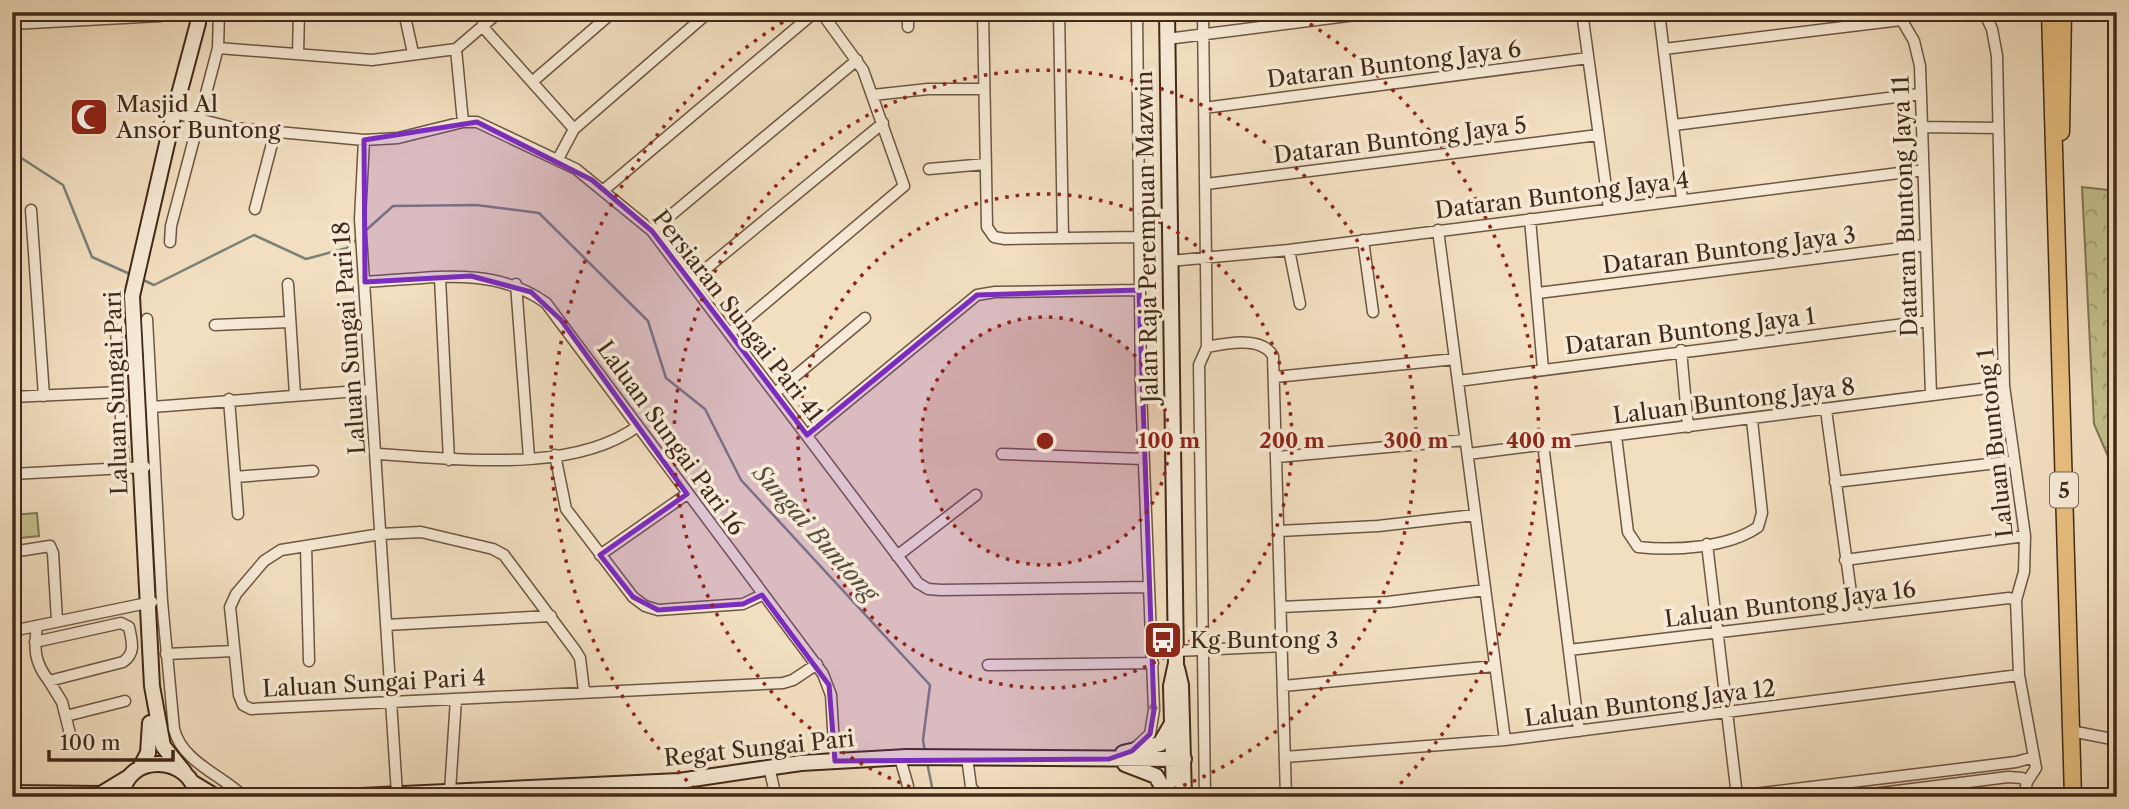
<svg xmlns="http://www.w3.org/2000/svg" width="2129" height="809" font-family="'Libre Caslon Text',serif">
<defs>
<pattern id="forest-crowns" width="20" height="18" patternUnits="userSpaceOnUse" patternTransform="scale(1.75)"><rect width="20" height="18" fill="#c3c08d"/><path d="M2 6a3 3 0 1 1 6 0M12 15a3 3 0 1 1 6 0" fill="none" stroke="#a09c72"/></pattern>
</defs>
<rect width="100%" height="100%" fill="#f2dfc0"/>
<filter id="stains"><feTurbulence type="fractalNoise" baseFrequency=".00286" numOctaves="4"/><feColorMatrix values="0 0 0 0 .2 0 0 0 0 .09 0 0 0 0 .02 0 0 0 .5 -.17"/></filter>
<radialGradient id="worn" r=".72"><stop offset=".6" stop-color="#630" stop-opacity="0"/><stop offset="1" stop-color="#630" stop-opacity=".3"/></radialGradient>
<path fill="url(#forest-crowns)" stroke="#827553" stroke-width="2" d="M 2082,187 L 2117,191 L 2117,477 L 2094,424 Z"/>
<path fill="#c3c08d" stroke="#827553" stroke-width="2" d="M 37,513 L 39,536 L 12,539 L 12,515 Z"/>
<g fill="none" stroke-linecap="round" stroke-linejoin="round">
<path stroke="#79807a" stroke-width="2.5" d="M 12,152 L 63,185 L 92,257 L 132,275
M 364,232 L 393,206 L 476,205 L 539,213 L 648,321 L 666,378 L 705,409 L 741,480 L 930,685 L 923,740 L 925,752
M 141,279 L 154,285 L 254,235 L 306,259 L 347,248 L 359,237
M 927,762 L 934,797"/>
<g stroke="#6d5743" stroke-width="13">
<path id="minor" d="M 404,12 L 413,53
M 908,12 L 908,27
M 983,12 L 987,227 L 994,237 L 1005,239 L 1138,237
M 1059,12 L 1063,238
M 1203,12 L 1207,347 L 1199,365 L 1205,797
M 1582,12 L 1609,209
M 1659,12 L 1682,199
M 1897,12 L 1914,41 L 1920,66 L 1931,395
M 1984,12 L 1992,29 L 1997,56 L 2004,386 L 2025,536 L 2024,572 L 2016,600 L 2019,675 L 2036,768 L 2027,782 L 2024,797
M 12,24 L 160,16 L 169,12
M 1282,24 L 1282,12
M 482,26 L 574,129
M 1167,39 L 1379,12
M 218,48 L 372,60 L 456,49
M 1664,49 L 1901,20
M 298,54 L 299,12
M 532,82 L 613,12
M 873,95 L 928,89 L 984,89
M 1204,108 L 1588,58
M 174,113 L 234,128 L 364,140 L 398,138 L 463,122 L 477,122 L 576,169 L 652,231 L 918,583 L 928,589 L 941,590 L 1147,587
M 463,122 L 456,49 L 499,12
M 1674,125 L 1920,94
M 1922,127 L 1998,128
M 364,140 L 360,219 L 397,794
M 558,159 L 574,129 L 709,12
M 929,169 L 986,164
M 1206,184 L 1598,135
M 605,189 L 815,12
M 255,209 L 275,132
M 31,210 L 44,396
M 1530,219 L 1543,369
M 1438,230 L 1505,740
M 652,231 L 857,60
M 1363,240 L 1373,312
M 170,242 L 171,226 L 218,48 L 219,12
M 1289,250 L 1300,304
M 1170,261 L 1289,250 L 1923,170
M 440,278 L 449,460
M 691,281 L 883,123
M 365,282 C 428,279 491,264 546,303 L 823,674 L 831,695 L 835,761
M 288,284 L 295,395
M 516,284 L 529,458
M 1538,293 L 1925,245
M 147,319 L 162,601 L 174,729 C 182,762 222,775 244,797
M 215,325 L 289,322
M 116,330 L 124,469
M 730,333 L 904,186 L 863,70 L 821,12
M 1207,347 C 1227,343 1262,336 1273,356 L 1286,797
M 1681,350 L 1688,427
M 1275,377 L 1455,359
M 1458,381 L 1928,321
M 775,393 L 865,318
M 12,397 L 120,392
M 229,399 L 238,514
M 152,407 L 371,390
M 1826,410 L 1854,615
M 807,435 L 977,295 L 995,292 L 1139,290
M 1616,436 L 1628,532 L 1638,547 C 1674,551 1728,548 1758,527 L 1762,513 L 1752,420
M 1543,444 L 1579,731
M 376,454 C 453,458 572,475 638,426
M 1002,454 L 1143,459
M 1468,454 L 2004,386
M 555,455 L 566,509 L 633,597 L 645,606 L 658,610 L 743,604 L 762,595
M 1277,457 L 1465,440
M 12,474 L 145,467
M 235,477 L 313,471
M 1835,482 L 2014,461
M 1279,531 L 1378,526 L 1475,515
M 1707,544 L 1737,796
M 306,546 L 309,661
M 12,552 L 50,546 L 53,553 L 57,621
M 600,555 L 687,494
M 897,556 L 976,495
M 1845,560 L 2025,536
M 1281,607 L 1388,602 L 1485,590
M 386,625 L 551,616
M 12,631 L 152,602
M 35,642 L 121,623 L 129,627 C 132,642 136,653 123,662 L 49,681 C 34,662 34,649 37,626
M 1569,650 L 2009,598 L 2016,600
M 1176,651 L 1282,646
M 166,654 L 234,651
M 988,665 L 1153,663
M 49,681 L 62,702 L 72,742
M 1283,686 L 1495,666
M 584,691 L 580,658 L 575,650 L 504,555 L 493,549 L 421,532 L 381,534 L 281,550 L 264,561 L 236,594 L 230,607 L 239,695 L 243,705 L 251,709 L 783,683 L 793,680 L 817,664
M 66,716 L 125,701
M 2071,731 L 2117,740
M 1135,748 L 1150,734 L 1154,710 L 1141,390 L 1137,12
M 967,757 L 971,787 L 977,795 L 986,797 L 1168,794
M 1285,757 L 1505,740 L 2019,675
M 900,758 L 908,786 L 906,793 L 900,797
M 769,767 L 776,797
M 679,781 L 679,797
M 450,791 L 456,699
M 1729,797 L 2016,762 L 2034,757
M 1849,797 L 2008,777 L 2022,778 L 2027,782"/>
</g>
<g stroke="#412a19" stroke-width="18">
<path id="secondary" d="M 1167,12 L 1176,663 L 1171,686 L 1174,797
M 1177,668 L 1181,685 L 1184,797
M 1123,753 L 1160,744 L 1171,725
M 1125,764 L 1156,776 L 1168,797
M 140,768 L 148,753 L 150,723
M 184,772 L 163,746 L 152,686 L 132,296 L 174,113 L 198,23 L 198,12
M 193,783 L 216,797
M 12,793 L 101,794 L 129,777
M 122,797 C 125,752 191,754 197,797
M 339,797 L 679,781 L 801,763 L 907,757 L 1184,759"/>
</g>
<g stroke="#412a19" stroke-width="19">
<path id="trunk" d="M 2050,12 L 2073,797
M 2061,132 L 2063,12"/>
</g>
<use href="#minor" stroke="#f7ead6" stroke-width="10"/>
<use href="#secondary" stroke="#f7ead6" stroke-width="14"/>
<use href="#trunk" stroke="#e9c080" stroke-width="16"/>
</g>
<defs><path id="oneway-solid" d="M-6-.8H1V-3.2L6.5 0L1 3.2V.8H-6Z" transform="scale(1.75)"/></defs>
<use fill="#9c8a78" href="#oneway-solid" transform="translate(1153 711) rotate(-89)"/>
<path fill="#7b2cbf" fill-opacity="0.2" stroke="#7b2cbf" stroke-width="5" stroke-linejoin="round" d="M 477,122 L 592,180 L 652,231 L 807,435 L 977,295 L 1139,290 L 1154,710 L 1150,734 L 1132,751 L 1109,759 L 835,761 L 829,685 L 762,595 L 743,604 L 658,610 L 633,597 L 600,555 L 687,494 L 561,320 L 531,292 L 471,276 L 365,282 L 364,140 Z"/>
<circle cx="1045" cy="441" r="124" fill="#8f2418" fill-opacity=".12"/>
<g fill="none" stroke="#8f2418" stroke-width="3.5" stroke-dasharray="3.5 7">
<circle cx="1045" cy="441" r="124"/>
<circle cx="1045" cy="441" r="247"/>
<path d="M940 797A371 371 0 1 1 1150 797"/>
<path d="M702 796A494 494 0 0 1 798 13M1292 13A494 494 0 0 1 1388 796"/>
</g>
<defs>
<g id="mosque-square" transform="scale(2.0125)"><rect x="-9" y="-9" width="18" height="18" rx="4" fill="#8f2418" stroke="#f7ead6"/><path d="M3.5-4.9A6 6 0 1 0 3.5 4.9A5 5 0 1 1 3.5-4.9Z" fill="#fff"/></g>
<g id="bus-square" transform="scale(2.0125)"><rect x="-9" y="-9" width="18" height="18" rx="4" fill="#8f2418" stroke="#f7ead6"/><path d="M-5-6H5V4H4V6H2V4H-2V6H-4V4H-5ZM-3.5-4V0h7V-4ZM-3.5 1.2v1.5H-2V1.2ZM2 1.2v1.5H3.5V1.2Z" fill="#fff"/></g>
</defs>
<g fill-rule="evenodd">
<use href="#mosque-square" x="89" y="117"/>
<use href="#bus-square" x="1163" y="640"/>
</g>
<g text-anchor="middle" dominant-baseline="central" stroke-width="7" stroke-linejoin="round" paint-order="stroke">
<rect fill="#f7ead6" stroke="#786452" stroke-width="2" x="2050" y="472.5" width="28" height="35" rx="5"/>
<g font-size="21" font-weight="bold" fill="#412a19">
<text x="2064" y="490">5</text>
</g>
<g font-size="23" fill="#412a19" stroke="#f7ead6">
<text transform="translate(1394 64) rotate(-7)">Dataran Buntong Jaya 6</text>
<text transform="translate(1400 140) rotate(-7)">Dataran Buntong Jaya 5</text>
<text transform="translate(1562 195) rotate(-7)">Dataran Buntong Jaya 4</text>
<text transform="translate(1905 206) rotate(-92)">Dataran Buntong Jaya 11</text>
<text transform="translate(1147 237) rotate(-91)">Jalan Raja Perempuan Mazwin</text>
<text transform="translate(1729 250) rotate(-7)">Dataran Buntong Jaya 3</text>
<text transform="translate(738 316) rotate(52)">Persiaran Sungai Pari 41</text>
<text transform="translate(1690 331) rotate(-7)">Dataran Buntong Jaya 1</text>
<text transform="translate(349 338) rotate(-94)">Laluan Sungai Pari 18</text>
<text transform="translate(116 393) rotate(-92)">Laluan Sungai Pari</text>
<text transform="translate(1734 401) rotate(-7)">Laluan Buntong Jaya 8</text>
<text transform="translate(671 438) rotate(54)">Laluan Sungai Pari 16</text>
<text transform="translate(1995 443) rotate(-96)">Laluan Buntong 1</text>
<text transform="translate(1790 604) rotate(-7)">Laluan Buntong Jaya 16</text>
<text transform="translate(374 683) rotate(-3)">Laluan Sungai Pari 4</text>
<text transform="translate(1650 703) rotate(-7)">Laluan Buntong Jaya 12</text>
<text transform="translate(759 748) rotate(-6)">Regat Sungai Pari</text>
</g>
<g font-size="23" fill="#412a19" stroke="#f7ead6" text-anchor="start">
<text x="116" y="104">Masjid Al<tspan x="116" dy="26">Ansor Buntong</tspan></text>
<text x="1190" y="640">Kg Buntong 3</text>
</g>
<g font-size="24" font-style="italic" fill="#584e42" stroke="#f7ead6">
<text transform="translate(816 533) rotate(48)">Sungai Buntong</text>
</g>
</g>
<circle cx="1045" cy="441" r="10" fill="#8f2418" stroke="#f7ead6" stroke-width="3.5"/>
<g font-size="21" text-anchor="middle" font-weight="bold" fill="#8f2418" stroke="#f7ead6" stroke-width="7" stroke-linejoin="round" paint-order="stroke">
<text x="1169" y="448">100 m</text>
<text x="1292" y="448">200 m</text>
<text x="1416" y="448">300 m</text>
<text x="1539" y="448">400 m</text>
</g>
<rect width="2129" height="809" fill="none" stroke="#f2dfc0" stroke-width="42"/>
<rect x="14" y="14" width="2101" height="781" fill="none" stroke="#412a19" stroke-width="3.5"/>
<rect x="21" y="21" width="2087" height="767" fill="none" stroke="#412a19" stroke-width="2"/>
<path d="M49 750v10h124v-10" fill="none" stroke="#412a19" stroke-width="3.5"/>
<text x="60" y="750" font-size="21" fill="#412a19" stroke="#f7ead6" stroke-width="5" paint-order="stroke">100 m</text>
<rect width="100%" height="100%" filter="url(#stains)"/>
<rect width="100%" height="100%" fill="url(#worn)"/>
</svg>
